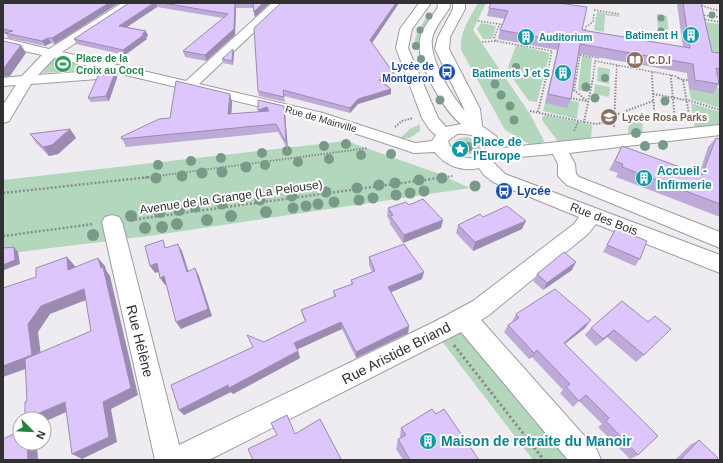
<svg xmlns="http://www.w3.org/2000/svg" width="723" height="463" font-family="Arial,sans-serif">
<rect width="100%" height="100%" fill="#eeecf1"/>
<path fill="#b3d7bd" d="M 478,3 L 486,3 L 473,30 L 530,114 L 544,141 L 542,144 L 531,145 L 505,130 L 461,50 C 459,33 470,18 478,3 Z
M 597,12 L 619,15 L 620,17 L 605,15 L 604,32 L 594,30 Z
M 434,14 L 422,34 L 420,49 L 415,49 C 413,35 421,26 428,15 Z
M 657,14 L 667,16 L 669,35 L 658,33 Z
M 704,22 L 720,24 L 720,63 L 712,62 Z
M 481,23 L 496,26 L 492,39 L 483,39 L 477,29 Z
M 516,45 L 550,53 L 537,102 L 529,101 L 507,71 Z
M 582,56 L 592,57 L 589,92 L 578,90 Z
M 53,59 L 98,69 L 42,73 Z
M 598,67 L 610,69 L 609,84 L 597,81 Z
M 595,84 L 610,87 L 609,97 L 594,94 Z
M 712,87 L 720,88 L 720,108 L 691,99 L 689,89 L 713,93 Z
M 569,100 L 579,102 L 577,119 L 543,111 L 545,103 Z
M 691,103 L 720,112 L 720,126 L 695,129 Z
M 629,114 L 642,117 L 643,135 L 628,136 Z
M 545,115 L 592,125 L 591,140 L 559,143 L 542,120 L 542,117 Z
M 420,124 L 420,131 L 410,138 L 400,138 L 410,129 Z
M 467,137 C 474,139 479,141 481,148 L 477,154 L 462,154 L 454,149 L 454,142 L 457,139 Z
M 346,141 L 437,173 L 470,188 L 156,235 L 3,254 L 3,180 Z
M 466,327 L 583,460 L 533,460 L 441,340 Z"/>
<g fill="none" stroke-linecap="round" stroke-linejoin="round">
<g stroke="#9e9ca1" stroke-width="2">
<path id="minor" d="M 122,3 L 136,3 L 62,52 L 186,81 L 272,3 L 285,3 L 199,84 L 323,113 L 415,143 L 432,141 L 436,135 L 430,130 L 422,118 L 396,48 L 400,29 L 419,3 L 431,3 L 412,29 L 408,48 L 438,118 L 446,127 L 461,124 C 444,111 415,62 420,39 C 422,28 432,17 438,7 L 437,3 L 449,3 L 450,7 C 444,17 434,28 432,39 C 429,59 452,97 465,111 L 435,49 L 438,37 L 453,9 L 453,3 L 465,3 L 465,9 L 450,37 L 449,49 L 480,109 L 482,126 L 496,136 L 502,148 L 720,125 L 720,135 L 569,153 L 575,164 L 576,174 L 579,177 L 720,232 L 720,248 L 567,185 L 558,176 L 558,164 L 553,154 L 497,159 L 493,162 L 505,174 L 720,255 L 720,273 L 596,224 L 588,234 L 489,315 L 481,320 L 597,450 L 601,460 L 568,460 L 461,332 L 209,460 L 155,460 L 102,222 L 105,217 L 112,215 L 119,217 L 122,222 L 179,445 L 434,322 L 473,301 L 574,224 L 579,217 L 493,182 L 484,175 L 479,168 C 463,172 445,166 435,152 L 414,153 L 312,119 L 117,73 L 116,77 L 111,78 L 31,84 L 9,121 L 3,123 L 3,105 L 16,85 L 3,86 L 3,78 L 22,76 L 42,55 L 3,46 L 3,38 L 49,49 ZM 54,58 L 105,70 L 38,75 ZM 457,134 C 469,133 482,136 486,149 C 476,166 452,157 448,141 Z"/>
</g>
<path stroke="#8c8b8e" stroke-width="1.5" stroke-dasharray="1.5 1.5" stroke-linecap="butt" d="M 693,3 L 719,11
M 594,10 L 619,14
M 701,15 L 720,17
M 702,19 L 720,22
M 478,21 L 506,25
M 584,33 L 586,27 L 593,22 L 594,14
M 496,41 L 494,37 L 500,24
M 482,42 L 496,41 L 552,51 L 546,79
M 580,55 L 599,58
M 652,72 L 652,79
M 671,75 L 671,79
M 576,79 L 580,54
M 593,79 L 595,61 L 675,76 L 680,79
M 616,79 L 617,65"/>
<path stroke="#8c8b8e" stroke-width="2" stroke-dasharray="1.5 1.5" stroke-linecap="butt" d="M 576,78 L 574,90 L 587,101
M 652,78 L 655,123
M 671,78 L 675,121
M 678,78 L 683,80 L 690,120
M 683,80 L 688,80
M 653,94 L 691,101 L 720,110
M 570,98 L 586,101
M 530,111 L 584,122 L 593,78
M 538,112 L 546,78
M 615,115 L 653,101
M 584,122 L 596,124 L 615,121
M 395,127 L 402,121 L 413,118
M 614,127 L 616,78
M 574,131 L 578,122
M 142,178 L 368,148
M 439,178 L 453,176"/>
<path stroke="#8c8b8e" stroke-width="2.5" stroke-dasharray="2 2" stroke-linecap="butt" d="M 3,193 L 150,177
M 131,220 L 446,177
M 3,236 L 94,224"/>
<path stroke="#8c8b8e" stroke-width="3" stroke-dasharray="2.5 2.5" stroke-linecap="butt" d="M 454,345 L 544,460"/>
<use href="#minor" fill="#fff" fill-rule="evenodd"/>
</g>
<g fill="#799a88">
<circle cx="712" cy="15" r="3.5"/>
<circle cx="429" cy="16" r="3.5"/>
<circle cx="661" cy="18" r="3.5"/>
<circle cx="420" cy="30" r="3.5"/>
<circle cx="661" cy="31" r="3.5"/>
<circle cx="416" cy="46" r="4"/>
<circle cx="421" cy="59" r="4"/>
<circle cx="516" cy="67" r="4"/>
<circle cx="488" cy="73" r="4"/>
<circle cx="605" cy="78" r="4"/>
<circle cx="429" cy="79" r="4"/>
<circle cx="495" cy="84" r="4.5"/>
<circle cx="586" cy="87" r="4.5"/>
<circle cx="501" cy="95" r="4.5"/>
<circle cx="595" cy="98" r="4.5"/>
<circle cx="440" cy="100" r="4.5"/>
<circle cx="665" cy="101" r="4.5"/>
<circle cx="510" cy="106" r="4.5"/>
<circle cx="514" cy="120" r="4.5"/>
<circle cx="636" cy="133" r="5"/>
<circle cx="346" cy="144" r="5"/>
<circle cx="663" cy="145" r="5"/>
<circle cx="324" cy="146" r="5"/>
<circle cx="645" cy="146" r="5"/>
<circle cx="468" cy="147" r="5"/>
<circle cx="287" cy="151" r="5"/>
<circle cx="262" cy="153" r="5"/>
<circle cx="391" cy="154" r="5"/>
<circle cx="361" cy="155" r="5"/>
<circle cx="221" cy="158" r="5"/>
<circle cx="329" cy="159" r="5"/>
<circle cx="191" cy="161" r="5"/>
<circle cx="298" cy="162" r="5"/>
<circle cx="158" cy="165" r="5"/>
<circle cx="265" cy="165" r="5"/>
<circle cx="246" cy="167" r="5.5"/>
<circle cx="222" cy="172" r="5.5"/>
<circle cx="202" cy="173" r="5.5"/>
<circle cx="182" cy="176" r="5.5"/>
<circle cx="156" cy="178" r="5.5"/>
<circle cx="442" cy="178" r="5.5"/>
<circle cx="419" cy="180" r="5.5"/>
<circle cx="395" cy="183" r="5.5"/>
<circle cx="379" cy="185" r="5.5"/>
<circle cx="475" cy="186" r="5.5"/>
<circle cx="357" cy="188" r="5.5"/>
<circle cx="424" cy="191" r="5.5"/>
<circle cx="326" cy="192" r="5.5"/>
<circle cx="410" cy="193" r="5.5"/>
<circle cx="396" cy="195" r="5.5"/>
<circle cx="292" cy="196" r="5.5"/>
<circle cx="373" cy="198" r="5.5"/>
<circle cx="260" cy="200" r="5.5"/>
<circle cx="359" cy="200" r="5.5"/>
<circle cx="334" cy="202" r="5.5"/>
<circle cx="222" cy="204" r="5.5"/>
<circle cx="318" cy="204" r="5.5"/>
<circle cx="306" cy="206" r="5.5"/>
<circle cx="195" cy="207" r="5.5"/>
<circle cx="293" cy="208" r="5.5"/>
<circle cx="179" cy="210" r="6"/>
<circle cx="160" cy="212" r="6"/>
<circle cx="266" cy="212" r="6"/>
<circle cx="131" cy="216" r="6"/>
<circle cx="231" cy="216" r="6"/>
<circle cx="207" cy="220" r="6"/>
<circle cx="177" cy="224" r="6"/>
<circle cx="162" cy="227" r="6"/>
<circle cx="145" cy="228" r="6"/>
<circle cx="93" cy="235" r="6"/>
</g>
<path fill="#beaad8" d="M 3,3 L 119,3 L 55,44 L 51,43 L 45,46 L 8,38 L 6,34 L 3,33 Z
M 129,3 L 270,3 L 255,17 L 253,8 L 236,8 L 235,35 L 206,61 L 185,57 L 183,51 L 223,18 L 157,7 L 127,27 L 146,31 L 148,36 L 146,37 L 147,39 L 125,55 L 76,44 L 74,39 Z
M 281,3 L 399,3 L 372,43 L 397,78 L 396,83 L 386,84 L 391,89 L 391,94 L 358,104 L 350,113 L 284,96 L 285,102 L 259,96 L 258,91 Z
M 491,3 L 582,30 L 683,47 L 677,4 L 678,3 L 701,3 L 712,52 L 720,53 L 720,79 L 718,78 L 719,84 L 713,94 L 689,89 L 687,73 L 579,54 L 571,99 L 567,108 L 545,103 L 557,50 L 498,39 L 500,30 L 505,19 L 487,16 L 489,8 Z
M 234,53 L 233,65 L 223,63 L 222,59 Z
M 115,73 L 117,78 L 109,101 L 91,102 L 88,98 Z
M 258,100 L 284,106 L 285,114 L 288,150 L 278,132 L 126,147 L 122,139 L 170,118 L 232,102 L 231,114 L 259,112 Z
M 70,129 L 76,138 L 58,154 L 49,156 L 36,143 L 30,134 Z
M 716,138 L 720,139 L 720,217 L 616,177 L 618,173 L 609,170 L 622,146 L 699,174 L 708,147 Z
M 409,205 L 441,228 L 403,243 L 390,224 L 390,221 L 387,216 L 388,208 Z
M 483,217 L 522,229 L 473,251 L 456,233 L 458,225 Z
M 616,228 L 640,259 L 635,266 L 603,252 L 612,235 Z
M 369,257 L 422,279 L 391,292 L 409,326 L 408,333 L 356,358 L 342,329 L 297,349 L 300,358 L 233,394 L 231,392 L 184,415 L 179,410 L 264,342 L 305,321 L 303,317 L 301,310 L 334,297 L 333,291 L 351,284 L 351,280 L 372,272 L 369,265 Z
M 572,270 L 543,290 L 533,281 L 537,274 Z
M 622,301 L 644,355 L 636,362 L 607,337 L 596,346 L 585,335 L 591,328 Z
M 516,314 L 585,328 L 565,344 L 638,455 L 630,459 L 598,427 L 602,424 L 579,401 L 573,407 L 560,393 L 563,390 L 532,357 L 529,359 L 504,332 L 508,325 L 512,322 Z
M 436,414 L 479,460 L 403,460 L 396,449 L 398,439 L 400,438 L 401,428 Z
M 699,440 L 716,460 L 675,460 L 690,445 Z"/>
<path fill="#9b8bb0" d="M 109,3 L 119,3 L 55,44 L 52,38 Z
M 154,3 L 156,3 L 157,7 L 121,31 L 119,26 Z
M 235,3 L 236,8 L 235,35 L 206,61 L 205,55 Z
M 263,3 L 270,3 L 255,17 L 254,12 Z
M 396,3 L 399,3 L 370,46 L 370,40 Z
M 146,31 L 148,36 L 146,37 L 147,39 L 125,55 L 123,50 Z
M 48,38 L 51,43 L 45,46 L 42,41 Z
M 21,45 L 26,53 L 10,76 L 3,77 L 3,68 Z
M 233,49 L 234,53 L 233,65 L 232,61 Z
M 115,73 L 117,78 L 109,101 L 106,96 Z
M 391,89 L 391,94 L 358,104 L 350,113 L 350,108 L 358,99 Z
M 230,94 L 232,102 L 231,122 L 228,114 Z
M 284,106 L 285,114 L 288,150 L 286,142 Z
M 267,107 L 268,115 L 260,118 L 258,110 Z
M 70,129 L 76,138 L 58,154 L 49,156 L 43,147 Z
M 443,220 L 441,228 L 403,243 L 404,235 Z
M 526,221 L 522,229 L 473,251 L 475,242 Z
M 178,244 L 182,251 L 191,279 L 187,272 Z
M 14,247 L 18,252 L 20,264 L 4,270 L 3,269 L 3,265 Z
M 67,257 L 75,266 L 76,278 L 68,270 Z
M 98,258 L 105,266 L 106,270 L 110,276 L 138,395 L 111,409 L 117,442 L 82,459 L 72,454 L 103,402 L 101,268 Z
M 576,262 L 572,270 L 543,290 L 547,283 Z
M 157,263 L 162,271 L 155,273 L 150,266 Z
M 195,268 L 199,276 L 212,316 L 181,329 L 176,322 Z
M 424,272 L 422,279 L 387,294 L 388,287 Z
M 164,276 L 168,284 L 165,285 L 160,278 Z
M 84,289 L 91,298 L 50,314 L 38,332 L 42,363 L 3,377 L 3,366 L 28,324 L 41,306 Z
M 591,320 L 585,328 L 558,349 L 564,343 Z
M 341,322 L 342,329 L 296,350 L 294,343 Z
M 409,326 L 408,333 L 356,358 L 356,352 Z
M 614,330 L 607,337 L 596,346 L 603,339 Z
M 537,350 L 532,357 L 529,359 L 534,353 Z
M 298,351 L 300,358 L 233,394 L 231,392 L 184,415 L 179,410 Z
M 65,402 L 75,408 L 44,422 L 44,419 L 26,419 Z
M 27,443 L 37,443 L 38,460 L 28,460 Z"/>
<path fill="#ddc6fb" stroke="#9b8bb0" d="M 3,3 L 109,3 L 52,38 L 48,38 L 42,41 L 5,33 L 13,31 L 3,29 Z
M 129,3 L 154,3 L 119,26 L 146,31 L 142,34 L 145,34 L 123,50 L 74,39 Z
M 163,3 L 263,3 L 254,12 L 253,3 L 235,3 L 234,29 L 205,55 L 183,51 L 228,14 Z
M 281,3 L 396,3 L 370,40 L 397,78 L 379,80 L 391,89 L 358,99 L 350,108 L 283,90 L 284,97 L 258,91 L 254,28 Z
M 491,3 L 559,3 L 587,7 L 582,30 L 690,48 L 683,3 L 701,3 L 712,52 L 720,53 L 720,69 L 716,68 L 719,84 L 695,80 L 693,64 L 580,44 L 571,99 L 548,94 L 560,41 L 500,30 L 508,11 L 489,8 Z
M 3,41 L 21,45 L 4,68 L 3,68 Z
M 233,49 L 232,61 L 222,59 Z
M 115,73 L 106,96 L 88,98 L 98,76 Z
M 176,81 L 230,94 L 228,114 L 269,111 L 267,107 L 258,110 L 258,100 L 284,106 L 286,142 L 276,124 L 122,139 L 121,137 L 159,119 L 170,118 Z
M 70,129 L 52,145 L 43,147 L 30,134 Z
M 716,138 L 720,139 L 720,204 L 622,167 L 623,164 L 615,161 L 622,146 L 702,175 Z
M 423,199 L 443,220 L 404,235 L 390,216 L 393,215 L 388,208 L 406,202 L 409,205 Z
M 507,206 L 526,221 L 475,242 L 458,225 L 480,214 L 483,217 Z
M 616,228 L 647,241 L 640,259 L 607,245 Z
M 163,240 L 165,248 L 178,244 L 187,272 L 195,268 L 208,309 L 176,322 L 164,276 L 160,278 L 157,263 L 150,266 L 145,246 Z
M 404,244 L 424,272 L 388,287 L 409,326 L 356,352 L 341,322 L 294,343 L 298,351 L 229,388 L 228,385 L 179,410 L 171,385 L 253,347 L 247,335 L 264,342 L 306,321 L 301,310 L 336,296 L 333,291 L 353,284 L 351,280 L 375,271 L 369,257 Z
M 14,247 L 15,260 L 3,265 L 3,248 Z
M 564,252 L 576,262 L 547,283 L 537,274 Z
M 67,257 L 68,270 L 98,258 L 101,268 L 103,267 L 131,388 L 103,402 L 109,437 L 72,454 L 65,402 L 25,419 L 25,402 L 27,401 L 25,359 L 91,331 L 84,289 L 41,306 L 28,324 L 32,355 L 3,366 L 3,288 L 36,277 L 36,268 Z
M 555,289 L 591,320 L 564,343 L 658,436 L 638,455 L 606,421 L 609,418 L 586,395 L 579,401 L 566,387 L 570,384 L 537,350 L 534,353 L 508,325 L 519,318 L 516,314 Z
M 622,301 L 648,322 L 655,316 L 671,329 L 644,355 L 614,330 L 603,339 L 591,328 Z
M 432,409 L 436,414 L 444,409 L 479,460 L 410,460 L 398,439 L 406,435 L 401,428 Z
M 287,415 L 295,434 L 320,419 L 341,459 L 338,460 L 253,460 L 248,449 L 277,435 L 271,423 Z
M 20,431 L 20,443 L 27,443 L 28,460 L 3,460 L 3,439 Z
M 699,440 L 718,458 L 716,460 L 680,460 Z"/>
<defs>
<g id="building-disc" transform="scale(0.9)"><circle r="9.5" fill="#0f9aa8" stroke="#fff"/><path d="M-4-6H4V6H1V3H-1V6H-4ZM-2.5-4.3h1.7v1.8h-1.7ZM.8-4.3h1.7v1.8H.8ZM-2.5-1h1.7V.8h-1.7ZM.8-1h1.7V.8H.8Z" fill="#fff"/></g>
<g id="library-disc" transform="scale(0.9)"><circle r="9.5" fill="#8d6e63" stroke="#fff"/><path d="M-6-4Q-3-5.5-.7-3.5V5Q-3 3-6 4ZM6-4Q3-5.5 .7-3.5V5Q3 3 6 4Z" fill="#fff"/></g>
<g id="stadium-disc" transform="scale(0.9)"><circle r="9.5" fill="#2e9e5b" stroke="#fff"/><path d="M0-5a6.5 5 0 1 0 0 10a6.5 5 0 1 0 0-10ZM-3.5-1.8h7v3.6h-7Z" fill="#fff"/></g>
<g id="bus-disc" transform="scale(0.9)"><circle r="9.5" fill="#1a4fb4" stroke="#fff"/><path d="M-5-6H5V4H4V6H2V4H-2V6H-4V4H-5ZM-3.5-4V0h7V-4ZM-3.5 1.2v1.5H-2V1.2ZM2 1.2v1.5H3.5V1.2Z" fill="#fff"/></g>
<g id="school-disc" transform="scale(0.9)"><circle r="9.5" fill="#8d6e63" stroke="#fff"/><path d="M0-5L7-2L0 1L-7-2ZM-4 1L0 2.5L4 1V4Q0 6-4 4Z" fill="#fff"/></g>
<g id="sight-disc" transform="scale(0.9)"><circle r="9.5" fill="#0f9aa8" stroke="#fff"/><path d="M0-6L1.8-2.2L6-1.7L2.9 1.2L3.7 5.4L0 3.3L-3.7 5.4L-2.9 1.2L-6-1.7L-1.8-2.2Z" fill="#fff"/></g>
</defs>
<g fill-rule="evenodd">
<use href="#building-disc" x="691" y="35"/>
<use href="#building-disc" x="526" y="37"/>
<use href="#library-disc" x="635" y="60"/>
<use href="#stadium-disc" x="63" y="64"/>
<use href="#bus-disc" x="447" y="72"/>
<use href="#building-disc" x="563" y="73"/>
<use href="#school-disc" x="609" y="117"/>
<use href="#sight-disc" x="460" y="149"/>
<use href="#building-disc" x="644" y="178"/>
<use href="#bus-disc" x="504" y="191"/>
<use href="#building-disc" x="428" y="441"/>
</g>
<g text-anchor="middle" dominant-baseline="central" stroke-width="4" stroke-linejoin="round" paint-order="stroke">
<g font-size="10" font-weight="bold" fill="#0d838f" stroke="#fff" text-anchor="end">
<text x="678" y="35">Batiment H</text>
<text x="539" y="37" text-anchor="start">Auditorium</text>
<text x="550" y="73">Batiments J et S</text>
</g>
<g font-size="10" font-weight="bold" fill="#27864d" stroke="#fff" text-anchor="start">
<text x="76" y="58">Place de la<tspan x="76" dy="12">Croix au Cocq</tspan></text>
</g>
<g font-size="10" font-weight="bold" fill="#785e54" stroke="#fff" text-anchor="start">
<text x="648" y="60">C.D.I</text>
<text x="622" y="117">Lycée Rosa Parks</text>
</g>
<g font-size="10" font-weight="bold" fill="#164399" stroke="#fff" text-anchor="end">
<text x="434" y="66">Lycée de<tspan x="434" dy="12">Montgeron</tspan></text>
</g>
<g font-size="10" fill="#313032" stroke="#fff">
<text transform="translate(321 119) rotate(16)">Rue de Mainville</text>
</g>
<g font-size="12" font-weight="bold" fill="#0d838f" stroke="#fff" text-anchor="start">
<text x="473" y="142">Place de<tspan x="473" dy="14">l'Europe</tspan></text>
<text x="657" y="171">Accueil -<tspan x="657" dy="14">Infirmerie</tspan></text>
</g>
<g font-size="12" font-weight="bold" fill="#164399" stroke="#fff" text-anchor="start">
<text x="517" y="191">Lycée</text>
</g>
<g font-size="12" fill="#313032" stroke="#fff">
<text transform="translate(231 197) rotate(-8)">Avenue de la Grange (La Pelouse)</text>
<text transform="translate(604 219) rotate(21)">Rue des Bois</text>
</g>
<g font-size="14" fill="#313032" stroke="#fff">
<text transform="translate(140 341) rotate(76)">Rue Hélène</text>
<text transform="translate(396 353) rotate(-27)">Rue Aristide Briand</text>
</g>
<g font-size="14" font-weight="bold" fill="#0d838f" stroke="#fff" text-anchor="start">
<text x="441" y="441">Maison de retraite du Manoir</text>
</g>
</g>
<rect width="723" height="463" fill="none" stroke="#313032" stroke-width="8"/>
<g transform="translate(32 431) rotate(114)"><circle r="19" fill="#ffffff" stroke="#adacad"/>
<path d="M0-3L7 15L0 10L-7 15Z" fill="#1e8438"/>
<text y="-6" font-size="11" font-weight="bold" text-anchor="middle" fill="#313032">N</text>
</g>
</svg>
